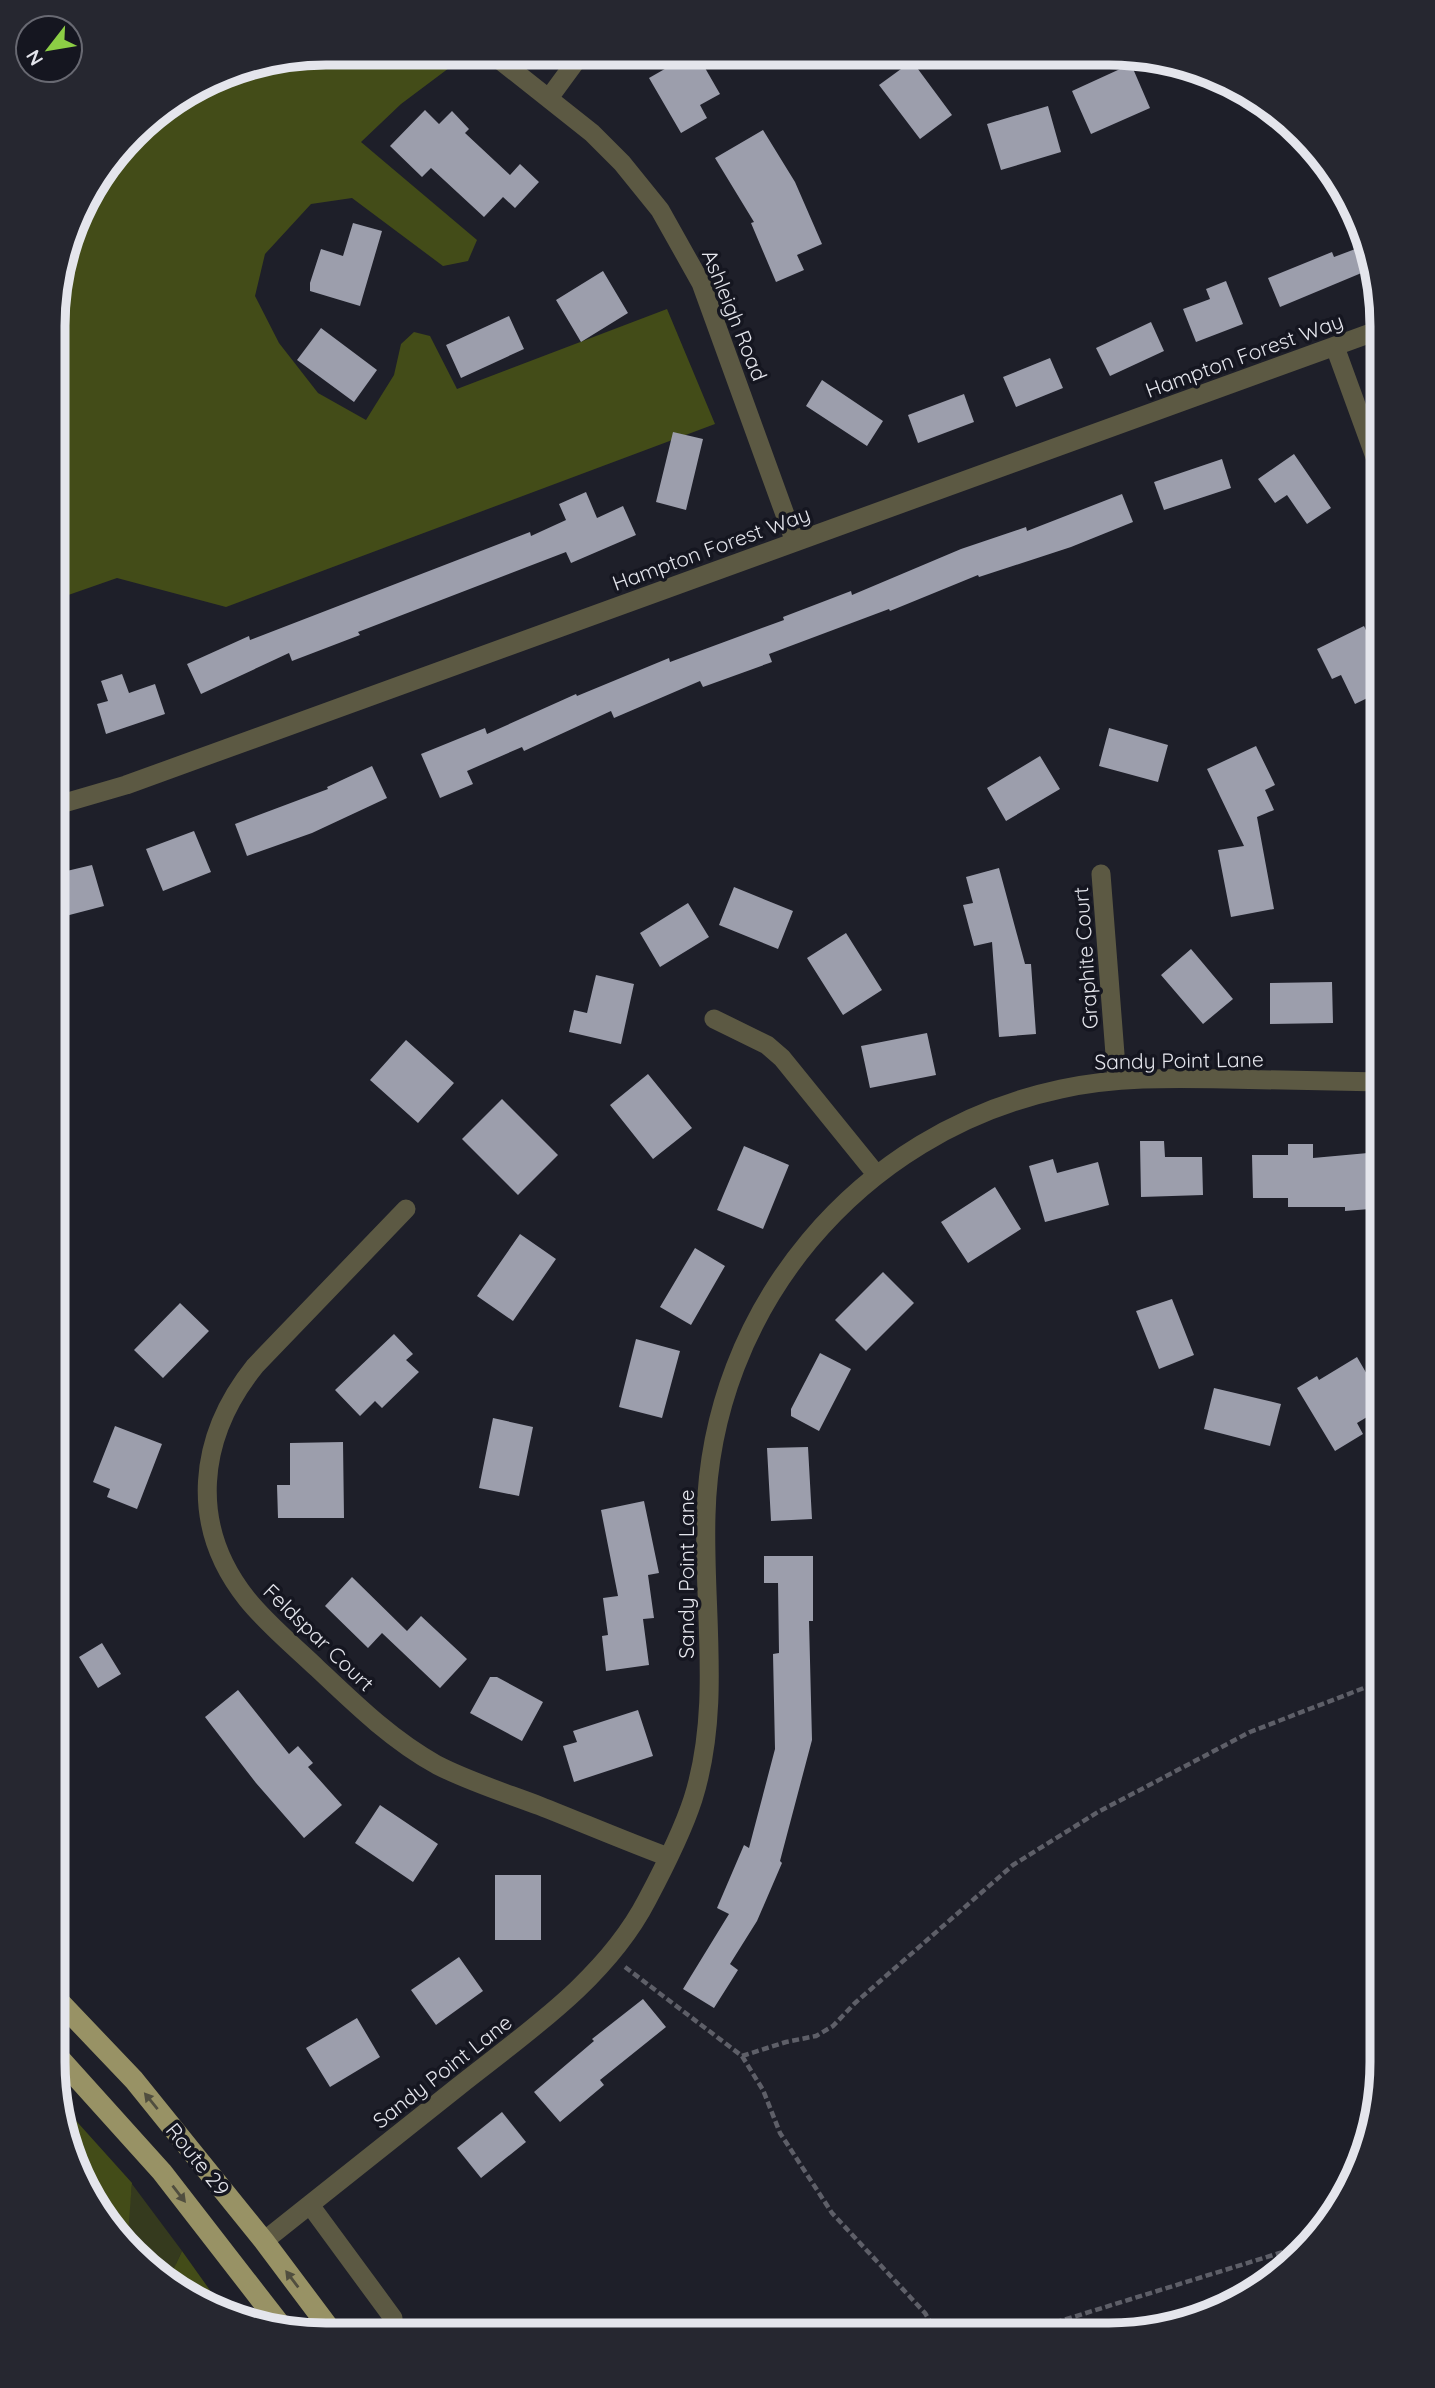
<svg xmlns="http://www.w3.org/2000/svg" width="1435" height="2388" font-family="Quicksand,sans-serif">
<rect width="100%" height="100%" fill="#1e1f29"/>
<path fill="#353a1e" d="M 73,2166 L 130,2202 L 132,2184 L 182,2251 L 176,2264 L 210,2308 L 160,2279 L 109,2228 Z"/>
<path fill="#434c18" d="M 326,53 L 443,53 L 453,65 L 401,104 L 361,142 L 477,240 L 468,261 L 443,266 L 352,198 L 311,204 L 265,254 L 255,296 L 279,343 L 318,393 L 366,420 L 394,375 L 401,344 L 414,332 L 430,336 L 457,389 L 667,309 L 715,424 L 226,607 L 117,578 L 54,600 L 55,291 L 81,205 L 145,121 L 222,73 Z
M 61,2104 L 132,2183 L 127,2246 L 109,2228 L 73,2166 Z
M 182,2251 L 229,2317 L 222,2315 L 171,2286 L 170,2277 Z"/>
<path fill="#9c9eac" d="M 691,54 L 697,54 L 720,94 L 700,105 L 707,118 L 681,133 L 649,78 Z
M 912,61 L 952,115 L 920,139 L 879,85 Z
M 1131,64 L 1150,108 L 1091,134 L 1072,91 Z
M 1048,106 L 1061,152 L 1001,170 L 987,124 Z
M 425,110 L 439,124 L 452,111 L 469,129 L 465,133 L 510,175 L 520,164 L 539,182 L 515,208 L 503,197 L 484,217 L 431,168 L 422,177 L 390,146 Z
M 763,130 L 795,182 L 822,244 L 797,255 L 804,270 L 776,282 L 751,223 L 754,222 L 715,158 Z
M 353,223 L 382,231 L 360,306 L 310,291 L 310,283 L 321,249 L 343,256 Z
M 1366,245 L 1371,269 L 1280,307 L 1268,278 L 1332,252 L 1334,257 Z
M 603,271 L 628,313 L 581,342 L 556,300 Z
M 1226,281 L 1243,324 L 1196,342 L 1183,309 L 1210,299 L 1206,289 Z
M 509,316 L 524,349 L 461,378 L 446,345 Z
M 1151,322 L 1164,351 L 1110,376 L 1096,348 Z
M 321,328 L 377,370 L 354,402 L 297,360 Z
M 1050,358 L 1063,388 L 1016,407 L 1003,377 Z
M 822,380 L 883,421 L 867,446 L 806,406 Z
M 964,394 L 974,422 L 918,443 L 908,415 Z
M 673,432 L 703,439 L 686,510 L 656,502 Z
M 1294,454 L 1331,508 L 1307,524 L 1287,495 L 1275,503 L 1258,479 Z
M 1222,459 L 1231,488 L 1164,510 L 1154,482 Z
M 586,492 L 597,518 L 623,506 L 636,535 L 571,563 L 566,552 L 358,632 L 360,635 L 292,661 L 289,653 L 201,694 L 187,664 L 249,636 L 250,640 L 530,532 L 531,536 L 566,520 L 559,504 Z
M 1122,494 L 1133,522 L 1071,547 L 979,577 L 978,575 L 890,611 L 889,609 L 769,654 L 772,662 L 703,687 L 700,681 L 614,718 L 611,711 L 524,751 L 522,747 L 467,771 L 473,784 L 440,798 L 421,754 L 485,728 L 487,734 L 576,694 L 577,696 L 669,658 L 670,662 L 784,620 L 783,617 L 851,591 L 852,595 L 961,549 L 1026,527 L 1027,531 Z
M 1364,626 L 1382,664 L 1382,691 L 1355,704 L 1341,675 L 1332,679 L 1317,649 Z
M 122,674 L 129,693 L 155,684 L 165,714 L 106,734 L 97,704 L 108,701 L 101,681 Z
M 1109,728 L 1168,745 L 1158,782 L 1099,766 Z
M 1256,746 L 1275,785 L 1265,790 L 1274,810 L 1257,817 L 1274,909 L 1231,917 L 1218,850 L 1244,846 L 1207,769 Z
M 1040,756 L 1060,789 L 1006,821 L 987,788 Z
M 372,766 L 387,798 L 312,833 L 247,856 L 235,824 L 328,789 L 327,787 Z
M 194,831 L 211,872 L 163,891 L 146,849 Z
M 92,865 L 104,906 L 54,919 L 54,874 Z
M 999,868 L 1025,964 L 1031,964 L 1036,1034 L 999,1037 L 992,942 L 974,946 L 963,905 L 973,903 L 966,877 Z
M 734,887 L 793,911 L 778,949 L 719,925 Z
M 688,903 L 709,937 L 660,967 L 640,933 Z
M 846,933 L 882,990 L 843,1015 L 807,958 Z
M 1191,949 L 1233,999 L 1203,1024 L 1161,975 Z
M 596,975 L 634,984 L 621,1044 L 569,1032 L 574,1010 L 587,1013 Z
M 1332,982 L 1333,1023 L 1270,1024 L 1270,983 Z
M 927,1033 L 936,1075 L 870,1088 L 861,1046 Z
M 406,1040 L 454,1083 L 418,1123 L 370,1080 Z
M 648,1074 L 692,1128 L 653,1159 L 610,1105 Z
M 502,1099 L 558,1155 L 518,1195 L 462,1139 Z
M 1140,1141 L 1164,1141 L 1165,1157 L 1202,1157 L 1203,1195 L 1141,1197 Z
M 1288,1144 L 1313,1144 L 1313,1158 L 1368,1153 L 1369,1168 L 1382,1167 L 1382,1208 L 1345,1211 L 1345,1207 L 1288,1207 L 1288,1198 L 1253,1198 L 1252,1155 L 1288,1155 Z
M 744,1146 L 789,1165 L 763,1229 L 717,1210 Z
M 1053,1159 L 1057,1173 L 1098,1162 L 1109,1205 L 1045,1222 L 1029,1166 Z
M 995,1187 L 1021,1229 L 968,1263 L 941,1222 Z
M 520,1234 L 556,1259 L 513,1321 L 477,1296 Z
M 695,1248 L 725,1266 L 691,1325 L 660,1307 Z
M 883,1272 L 914,1303 L 866,1351 L 835,1320 Z
M 1172,1299 L 1194,1355 L 1159,1369 L 1136,1311 Z
M 180,1303 L 209,1331 L 163,1378 L 134,1350 Z
M 394,1334 L 413,1354 L 406,1360 L 419,1372 L 382,1408 L 375,1401 L 360,1416 L 335,1390 Z
M 636,1339 L 680,1351 L 662,1418 L 619,1407 Z
M 820,1353 L 851,1369 L 819,1431 L 791,1416 L 791,1409 Z
M 1357,1357 L 1382,1400 L 1382,1408 L 1357,1423 L 1363,1434 L 1335,1451 L 1297,1388 L 1317,1376 L 1319,1380 Z
M 1214,1388 L 1281,1404 L 1270,1446 L 1204,1429 Z
M 493,1418 L 533,1427 L 519,1496 L 479,1488 Z
M 115,1426 L 162,1444 L 137,1509 L 107,1497 L 110,1489 L 93,1482 Z
M 343,1442 L 344,1518 L 278,1518 L 277,1485 L 290,1485 L 290,1443 Z
M 808,1447 L 812,1519 L 771,1521 L 767,1448 Z
M 644,1501 L 659,1573 L 648,1575 L 654,1618 L 643,1619 L 649,1665 L 606,1671 L 602,1636 L 608,1635 L 603,1598 L 618,1596 L 601,1510 Z
M 764,1556 L 813,1556 L 813,1621 L 809,1621 L 812,1740 L 780,1861 L 782,1863 L 757,1921 L 730,1964 L 738,1970 L 714,2008 L 683,1989 L 729,1914 L 717,1908 L 744,1845 L 749,1848 L 775,1749 L 773,1654 L 779,1653 L 778,1583 L 764,1583 Z
M 352,1577 L 407,1631 L 421,1616 L 467,1659 L 440,1688 L 382,1633 L 368,1648 L 325,1606 Z
M 102,1643 L 121,1674 L 98,1688 L 79,1657 Z
M 490,1677 L 497,1677 L 543,1702 L 522,1741 L 470,1713 Z
M 238,1690 L 289,1754 L 298,1746 L 313,1763 L 308,1767 L 342,1805 L 304,1838 L 256,1783 L 205,1717 Z
M 638,1710 L 653,1756 L 574,1782 L 563,1746 L 577,1742 L 573,1731 Z
M 380,1805 L 438,1844 L 413,1882 L 355,1843 Z
M 495,1875 L 541,1875 L 541,1940 L 495,1940 Z
M 459,1957 L 483,1991 L 436,2025 L 411,1990 Z
M 643,1999 L 666,2027 L 600,2080 L 604,2085 L 560,2122 L 534,2092 L 594,2041 L 592,2039 Z
M 357,2018 L 380,2057 L 330,2087 L 306,2048 Z
M 502,2112 L 526,2142 L 481,2178 L 457,2148 Z"/>
<g fill="none" stroke-linecap="round" stroke-linejoin="round">
<path stroke="#5e5f68" stroke-width="4.5" stroke-dasharray="7 3.5" stroke-linecap="butt" d="M 625,1967 L 742,2056 L 786,2042 L 816,2036 L 833,2026 L 855,2003 L 1013,1865 L 1098,1812 L 1250,1732 L 1382,1681
M 742,2056 L 763,2090 L 780,2133 L 832,2213 L 925,2313 L 938,2335
M 86,2189 L 122,2231 L 142,2261
M 1015,2335 L 1312,2243"/>
<path stroke="#5c5943" stroke-width="19" d="M 491,53 L 592,133 L 622,163 L 660,210 L 701,283 L 795,542
M 549,98 L 582,53
M 1335,347 L 1382,476
M 54,806 L 126,785 L 1382,329
M 1101,874 L 1117,1080
M 714,1019 L 767,1045 L 782,1058 L 876,1174
M 406,1209 L 255,1366 C 198,1437 188,1525 247,1599 C 268,1625 294,1646 318,1669 C 356,1705 392,1740 437,1765 C 470,1782 506,1793 540,1806 C 583,1823 625,1841 668,1857
M 310,2205 L 393,2318
M 264,2241 C 329,2190 394,2138 459,2086 C 527,2032 606,1979 647,1900 C 664,1868 682,1833 693,1799 C 722,1707 703,1609 706,1515 C 711,1308 859,1132 1061,1089 C 1115,1077 1170,1078 1226,1079 C 1278,1080 1330,1081 1382,1082"/>
<path stroke="#989265" stroke-width="21" d="M 53,1995 L 134,2080 L 264,2241 L 333,2333
M 53,2051 L 162,2172 L 286,2332"/>
</g>
<defs><path id="oneway-solid" d="M-6-.8H1V-3.2L6.5 0L1 3.2V.8H-6Z" transform="scale(1.75)"/></defs>
<g fill="#504e3f">
<use href="#oneway-solid" transform="translate(151 2101) rotate(-129)"/>
<use href="#oneway-solid" transform="translate(179 2194) rotate(52)"/>
<use href="#oneway-solid" transform="translate(292 2279) rotate(-127)"/>
</g>
<g text-anchor="middle" dominant-baseline="central" stroke-width="7" stroke-linejoin="round" paint-order="stroke">
<g font-size="21" fill="#e4e5ec" stroke="#151620">
<text transform="translate(735 315) rotate(68)">Ashleigh Road</text>
<text transform="translate(1244 355) rotate(-20)">Hampton Forest Way</text>
<text transform="translate(711 548) rotate(-20)">Hampton Forest Way</text>
<text transform="translate(1085 958) rotate(-94)">Graphite Court</text>
<text transform="translate(1179 1060) rotate(-1)">Sandy Point Lane</text>
<text transform="translate(686 1574) rotate(-90)">Sandy Point Lane</text>
<text transform="translate(319 1637) rotate(44)">Feldspar Court</text>
<text transform="translate(442 2071) rotate(-38)">Sandy Point Lane</text>
<text transform="translate(198 2159) rotate(51)">Route 29</text>
</g>
</g>
<path d="M0 0H1435V2388H0ZM326 65H1109A261 261 0 0 1 1370 326V2062A261 261 0 0 1 1109 2323H326A261 261 0 0 1 65 2062V326A261 261 0 0 1 326 65Z" fill="#262730" fill-rule="evenodd"/>
<path fill="none" stroke="#e4e5ec" stroke-width="9" d="M326 65H1109A261 261 0 0 1 1370 326V2062A261 261 0 0 1 1109 2323H326A261 261 0 0 1 65 2062V326A261 261 0 0 1 326 65Z"/>
<g transform="translate(49 49) rotate(239)"><circle r="33" fill="#151620" stroke="#686972" stroke-width="2"/>
<path d="M0-5L12 26L0 18L-12 26Z" fill="#8cce45"/>
<text y="-10" font-size="19" font-weight="bold" text-anchor="middle" fill="#e4e5ec">N</text>
</g>
</svg>
